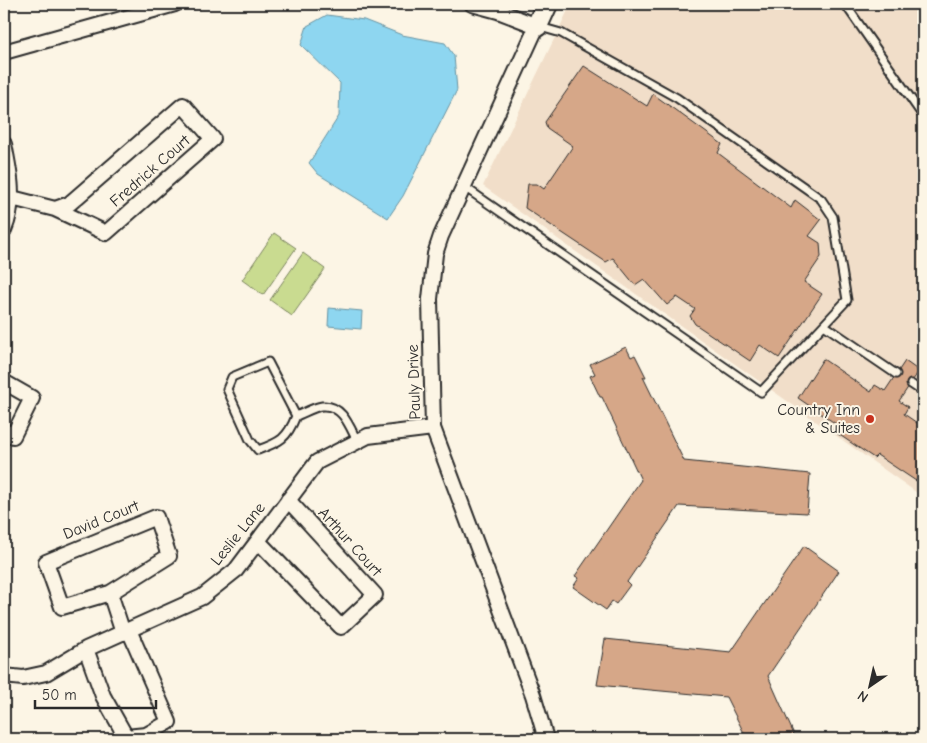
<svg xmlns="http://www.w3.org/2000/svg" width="927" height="743" font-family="'Comic Neue',sans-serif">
<rect width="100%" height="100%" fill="#fcf5e5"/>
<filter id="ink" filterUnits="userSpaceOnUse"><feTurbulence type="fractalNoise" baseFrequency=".02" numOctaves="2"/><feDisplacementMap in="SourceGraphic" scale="10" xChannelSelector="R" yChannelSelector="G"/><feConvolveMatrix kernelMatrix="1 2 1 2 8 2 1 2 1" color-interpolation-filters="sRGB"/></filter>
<g filter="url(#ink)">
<path fill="#f1dec9" d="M 571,4 L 923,4 L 923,497 L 483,186 Z
M 923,721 L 923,739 L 913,739 Z"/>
<path fill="#c9db90" stroke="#7a835e" d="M 274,233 L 296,248 L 263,295 L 242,280 Z
M 303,253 L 325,269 L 292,316 L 270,300 Z"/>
<path fill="#8ed6f0" stroke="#6692a1" d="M 882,4 L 914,4 C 902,9 892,14 882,4 Z
M 327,15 L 364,20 L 402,35 L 445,43 L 454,56 L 457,90 L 403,196 L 388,218 L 318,174 L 309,163 L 339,116 L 340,83 L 301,45 L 307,26 Z
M 329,308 L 362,311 L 361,329 L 328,326 Z"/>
<path fill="#d6a788" stroke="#2b2b2b" d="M 584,66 L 647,106 L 653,94 L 722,144 L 718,153 L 791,208 L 795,200 L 821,220 L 809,236 L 820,243 L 821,257 L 804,282 L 822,294 L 779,358 L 760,345 L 750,361 L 695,324 L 690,316 L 695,309 L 677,297 L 667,305 L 644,279 L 635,285 L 613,258 L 606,262 L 525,208 L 528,184 L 537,184 L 544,189 L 573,146 L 547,128 L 545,122 Z
M 626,347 L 631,357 L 635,355 L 646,377 L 643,377 L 684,461 L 810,474 L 807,513 L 679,506 L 627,582 L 630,585 L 616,604 L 612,601 L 606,610 L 573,587 L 579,578 L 575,576 L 641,480 L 602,397 L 600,397 L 590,376 L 595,374 L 590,364 Z
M 823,359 L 871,392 L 875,385 L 885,391 L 905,361 L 919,371 L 899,401 L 908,407 L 904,414 L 923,427 L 923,470 L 916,481 L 877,455 L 874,458 L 832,430 L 836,424 L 798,398 Z
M 804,546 L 839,571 L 768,676 L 796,739 L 747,739 L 726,697 L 597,685 L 605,639 L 731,652 Z"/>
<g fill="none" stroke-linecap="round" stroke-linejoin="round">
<g stroke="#2b2b2b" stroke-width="11">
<path id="lane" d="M 845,4 L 923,116
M 463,186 L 761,392 L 847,300 L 833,217 L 821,199 L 677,98 L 561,33 L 540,27
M 824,325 L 896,374
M 911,384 L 923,392
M 296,416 L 268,362 L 232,377 L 227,389 L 250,440 L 258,450 C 280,442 287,439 296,416 C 304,413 314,407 322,406 C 342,404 350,427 357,441"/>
</g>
<g stroke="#2b2b2b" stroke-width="18">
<path id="street" d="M 472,4 L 498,11 L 537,26 L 441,236 L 435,254 L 430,299 L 433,428 L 533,695 L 546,739
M 4,52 L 175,4
M 4,144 C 10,173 16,202 4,230
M 12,198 L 55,209 L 106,233 L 213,139 L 183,105 L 69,204 L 55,209
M 4,382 L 32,398 L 13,436 L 4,431
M 258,541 L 341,627 L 375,595 L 288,500
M 110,593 L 62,607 L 46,562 L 156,517 L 169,556 L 110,593 L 123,633
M 86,649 L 103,696 L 126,737 L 146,735 L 169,722 L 129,630
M 4,676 L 23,678 L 46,673 L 86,649 L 202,597 L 236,570 L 317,462 L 368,436 L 433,428"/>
</g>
<g stroke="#2b2b2b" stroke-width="24">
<path id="secondary" d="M 537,26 L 547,4"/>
</g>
<use href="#lane" stroke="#fcf5e5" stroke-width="7"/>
<use href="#street" stroke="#fcf5e5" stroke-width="14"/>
<use href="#secondary" stroke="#fcf5e5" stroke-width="20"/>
</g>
</g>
<circle fill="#c8321e" stroke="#fcf5e5" stroke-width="2" cx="870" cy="419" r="5"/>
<g text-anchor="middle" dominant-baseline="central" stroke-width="4" stroke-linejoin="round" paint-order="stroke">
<g font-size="16" fill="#2b2b2b" stroke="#fcf5e5">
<text transform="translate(150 171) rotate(-41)">Fredrick Court</text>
<text transform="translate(414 382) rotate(-92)">Pauly Drive</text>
<text transform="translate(101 520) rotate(-22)">David Court</text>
<text transform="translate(238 534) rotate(-51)">Leslie Lane</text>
<text transform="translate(350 542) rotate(48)">Arthur Court</text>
</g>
<g font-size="16" fill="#2b2b2b" stroke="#fcf5e5" text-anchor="end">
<text x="860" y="410">Country Inn<tspan x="860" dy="18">&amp; Suites</tspan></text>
</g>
</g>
<rect width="927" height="743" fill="none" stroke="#fcf5e5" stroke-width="20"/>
<rect x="10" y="10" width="907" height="723" fill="none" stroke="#2b2b2b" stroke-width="2" filter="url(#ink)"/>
<g transform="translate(870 686) rotate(214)" stroke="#fcf5e5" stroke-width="4" paint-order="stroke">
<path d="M0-4L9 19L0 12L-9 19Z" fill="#2b2b2b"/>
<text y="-8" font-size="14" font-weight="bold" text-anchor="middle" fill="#2b2b2b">N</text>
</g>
<path d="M35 700v8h121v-8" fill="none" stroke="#2b2b2b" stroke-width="2.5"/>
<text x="42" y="700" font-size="15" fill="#2b2b2b" stroke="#fcf5e5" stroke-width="4" paint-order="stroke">50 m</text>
</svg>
